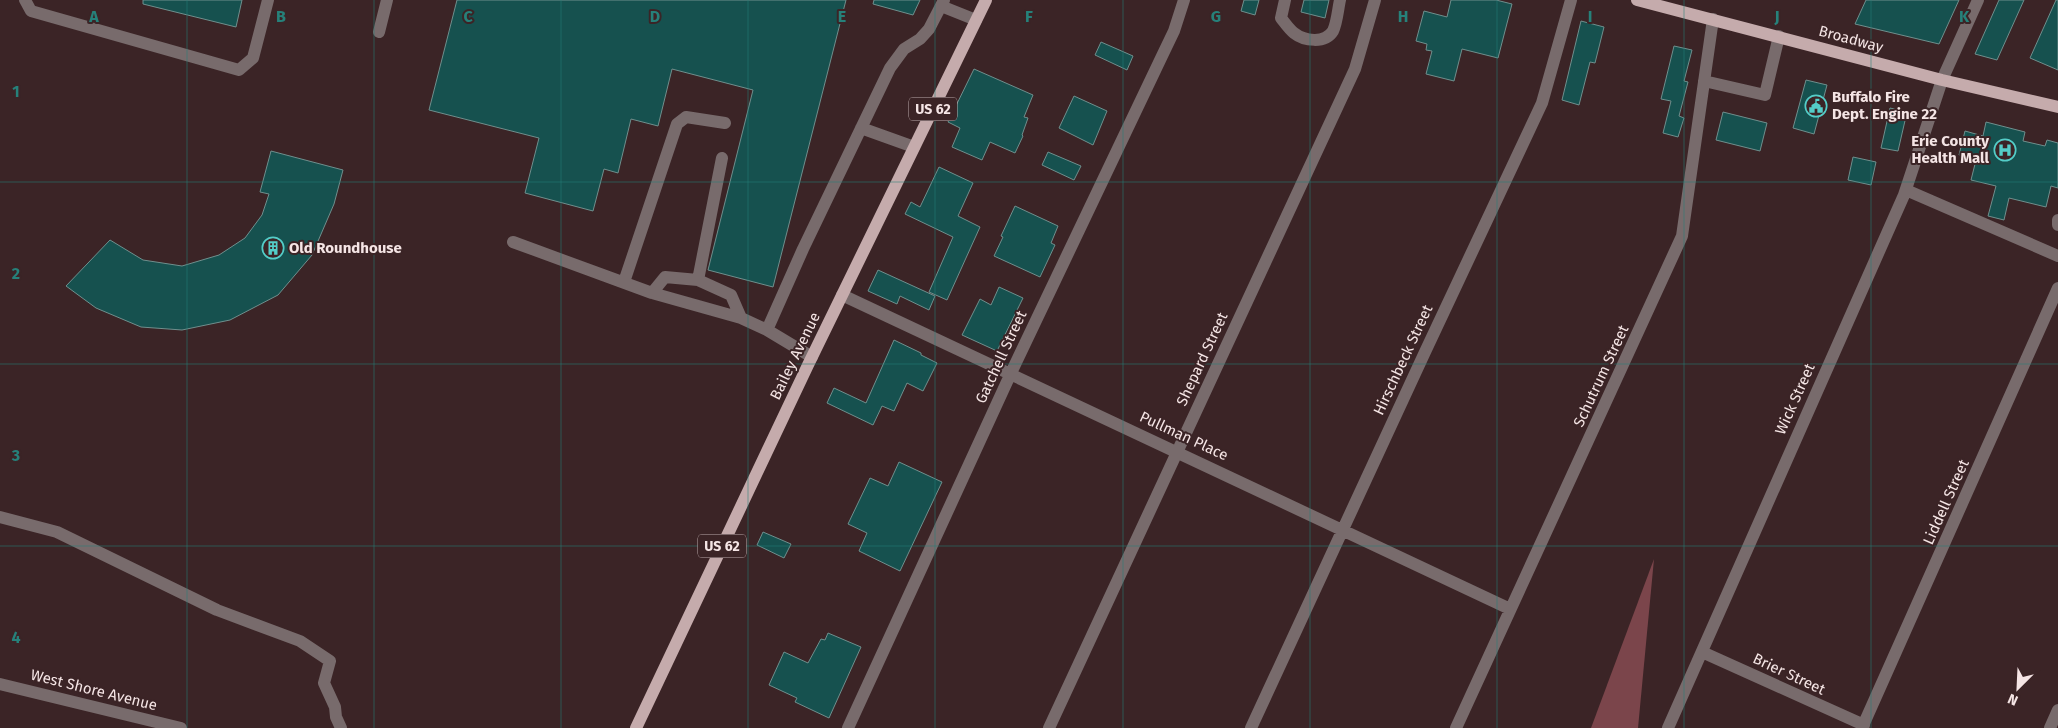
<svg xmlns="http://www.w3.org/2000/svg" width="2058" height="728" font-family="'Fira Sans',sans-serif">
<rect width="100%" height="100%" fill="#3b2426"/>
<path fill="#7b454b" d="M 1654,559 L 1638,728 L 1591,728 Z"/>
<path fill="#16514f" stroke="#6f8f8d" d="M 143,0 L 242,0 L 236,27 L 143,4 Z
M 457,0 L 846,0 L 773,287 L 708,270 L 753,90 L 672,69 L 658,126 L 631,119 L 618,173 L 604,169 L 593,211 L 525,193 L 539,138 L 429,110 Z
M 874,0 L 920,0 L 913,15 L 873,4 Z
M 1244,0 L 1259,0 L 1255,15 L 1241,11 Z
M 1304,0 L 1329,0 L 1325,18 L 1301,12 Z
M 1451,0 L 1496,0 L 1512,4 L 1498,58 L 1462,49 L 1454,81 L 1426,74 L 1432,51 L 1426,50 L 1427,44 L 1416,41 L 1424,11 L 1447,17 Z
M 1866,0 L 1959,0 L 1939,44 L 1855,24 Z
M 1999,0 L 2024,0 L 1997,60 L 1975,54 Z
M 2056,0 L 2058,0 L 2058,70 L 2030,58 Z
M 1581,21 L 1604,27 L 1595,63 L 1590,62 L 1579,105 L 1562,100 Z
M 1101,42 L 1133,56 L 1127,70 L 1095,55 Z
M 1674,46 L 1692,50 L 1684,81 L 1688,82 L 1679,116 L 1684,118 L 1678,137 L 1663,133 L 1671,101 L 1661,99 Z
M 974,69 L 1033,95 L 1024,117 L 1028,118 L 1022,135 L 1023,136 L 1015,153 L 990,142 L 982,160 L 952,147 L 960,128 L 948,122 Z
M 1806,80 L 1827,85 L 1814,134 L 1793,128 Z
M 1074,96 L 1107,111 L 1093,145 L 1059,128 Z
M 1890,108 L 1907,112 L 1898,151 L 1881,148 Z
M 1723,112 L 1767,123 L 1760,151 L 1716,140 Z
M 1986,122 L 2025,132 L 2023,141 L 2045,146 L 2047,140 L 2058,143 L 2058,188 L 2051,186 L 2046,207 L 2009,198 L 2004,220 L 1988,216 L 1996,186 L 1971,180 L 1976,160 L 1959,155 L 1965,131 L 1983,136 Z
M 271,151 L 343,170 L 334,204 L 312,255 L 278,295 L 230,320 L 182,330 L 141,327 L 96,308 L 66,286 L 110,240 L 143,260 L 182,266 L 219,255 L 245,238 L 262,215 L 269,194 L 260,192 Z
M 1048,152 L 1081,166 L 1074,180 L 1042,165 Z
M 1853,157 L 1876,162 L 1871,185 L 1848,180 Z
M 939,167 L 973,183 L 958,216 L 980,227 L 947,300 L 929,292 L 953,237 L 905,214 L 911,202 L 920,207 Z
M 1015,206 L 1058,226 L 1051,243 L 1055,245 L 1040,277 L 994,256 L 1003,237 L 1001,236 Z
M 878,270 L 935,296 L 929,310 L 900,296 L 897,304 L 868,291 Z
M 999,287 L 1023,298 L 997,351 L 962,335 L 980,299 L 991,305 Z
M 894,340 L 921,353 L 921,355 L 937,363 L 923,391 L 907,383 L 894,411 L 882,406 L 873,425 L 827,403 L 834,388 L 866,403 Z
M 899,462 L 942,482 L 900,571 L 859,551 L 867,533 L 848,524 L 870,478 L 888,486 Z
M 763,532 L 791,544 L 784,558 L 757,545 Z
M 828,633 L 861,647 L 829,718 L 795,702 L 797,698 L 769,685 L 784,652 L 808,663 L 821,639 L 825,640 Z"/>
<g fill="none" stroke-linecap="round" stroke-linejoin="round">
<path stroke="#786b6c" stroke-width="12" d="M 25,0 L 31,11 L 239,70 L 253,58 L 268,0
M 1285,0 L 1281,18 C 1285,23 1289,29 1294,33 C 1304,41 1325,44 1333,31 C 1337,23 1338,9 1340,0
M 941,6 L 976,20
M 379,32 L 387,0
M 1704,81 L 1765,95 L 1779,36
M 861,128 L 914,147
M 1906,190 L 2058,256
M 2058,220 L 2058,225
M 513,242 L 652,293 L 741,318 L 767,330
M 698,280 L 731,295 L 741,318
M 624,282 L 677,124 L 686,117 L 725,123
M 652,293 L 665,277 L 698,280 L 722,158
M 842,295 L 1510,609
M 812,357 L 767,330 L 803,249 L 890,68 L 904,49 L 920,39 L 929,29 L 944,0
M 0,517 L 57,532 L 217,610 L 300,641 L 330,661 L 324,683 L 335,707 L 336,717 L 341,728
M 1702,652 L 1864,725
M 0,684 L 181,728
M 848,728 L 1011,373 L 1162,56 L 1174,31 L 1184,0
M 1049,728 L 1355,69 L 1375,0
M 1251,728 L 1425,352 L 1542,103 L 1571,0
M 1456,728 L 1682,236 L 1713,19
M 1668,728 L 1904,195 L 1942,80 L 1978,0
M 1862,728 L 2058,288
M 2050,728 L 2058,710"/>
<path stroke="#c5abac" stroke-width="12" d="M 1637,0 L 1942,80 L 2058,107
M 636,728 L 808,365 L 986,0"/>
</g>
<path fill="none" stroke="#26817a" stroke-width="1" stroke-opacity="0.55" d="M 187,0 L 187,728M 374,0 L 374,728M 561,0 L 561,728M 748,0 L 748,728M 935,0 L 935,728M 1123,0 L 1123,728M 1310,0 L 1310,728M 1497,0 L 1497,728M 1684,0 L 1684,728M 1871,0 L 1871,728M 0,182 L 2058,182M 0,364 L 2058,364M 0,546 L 2058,546"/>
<defs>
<g id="civic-ring" transform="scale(1.125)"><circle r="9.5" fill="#3b2426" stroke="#54cdc8" stroke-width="1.5"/><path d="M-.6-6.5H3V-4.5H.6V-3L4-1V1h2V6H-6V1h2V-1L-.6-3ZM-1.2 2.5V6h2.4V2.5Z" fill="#54cdc8"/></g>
<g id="hospital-ring" transform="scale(1.125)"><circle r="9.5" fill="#3b2426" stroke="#54cdc8" stroke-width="1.5"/><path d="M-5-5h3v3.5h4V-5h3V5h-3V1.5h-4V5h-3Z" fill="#54cdc8"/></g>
<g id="building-ring" transform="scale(1.125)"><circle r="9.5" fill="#3b2426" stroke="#54cdc8" stroke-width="1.5"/><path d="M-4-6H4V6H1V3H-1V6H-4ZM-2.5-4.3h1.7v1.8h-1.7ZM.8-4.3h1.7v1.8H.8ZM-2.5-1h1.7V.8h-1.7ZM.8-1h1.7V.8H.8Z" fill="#54cdc8"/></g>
</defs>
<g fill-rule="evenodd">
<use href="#civic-ring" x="1816" y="106"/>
<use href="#hospital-ring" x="2005" y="150"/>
<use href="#building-ring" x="273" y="248"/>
</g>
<g text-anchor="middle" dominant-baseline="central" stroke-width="4" stroke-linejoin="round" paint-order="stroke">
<g fill="#3b2426" stroke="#bdabac" stroke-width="1">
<rect x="909" y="97.5" width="48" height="23" rx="4"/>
<rect x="698" y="534.5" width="48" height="23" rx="4"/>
</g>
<g font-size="14" font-weight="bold" fill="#f5e5e5">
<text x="933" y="109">US 62</text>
<text x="722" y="546">US 62</text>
</g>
<g font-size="15" fill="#f5e5e5" stroke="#3b2426">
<text transform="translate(1851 39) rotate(15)">Broadway</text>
<text transform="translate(795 356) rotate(-64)">Bailey Avenue</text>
<text transform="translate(1001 357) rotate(-65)">Gatchell Street</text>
<text transform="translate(1202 359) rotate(-65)">Shepard Street</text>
<text transform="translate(1403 360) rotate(-65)">Hirschbeck Street</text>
<text transform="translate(1601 376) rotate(-65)">Schutrum Street</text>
<text transform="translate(1795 399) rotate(-66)">Wick Street</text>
<text transform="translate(1184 436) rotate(25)">Pullman Place</text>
<text transform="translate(1946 502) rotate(-66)">Liddell Street</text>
<text transform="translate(1789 674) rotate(25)">Brier Street</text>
<text transform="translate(94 690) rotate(14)">West Shore Avenue</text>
</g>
<g font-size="15" font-weight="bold" fill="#f5e5e5" stroke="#3b2426" text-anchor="start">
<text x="1832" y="97">Buffalo Fire<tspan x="1832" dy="17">Dept. Engine 22</tspan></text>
<text x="1989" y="141" text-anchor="end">Erie County<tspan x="1989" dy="17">Health Mall</tspan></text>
<text x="289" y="248">Old Roundhouse</text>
</g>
</g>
<g font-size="16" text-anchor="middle" font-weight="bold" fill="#26817a" stroke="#3b2426" stroke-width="4" stroke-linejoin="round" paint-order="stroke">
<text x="94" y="22">A</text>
<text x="281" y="22">B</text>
<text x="468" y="22">C</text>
<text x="655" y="22">D</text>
<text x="842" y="22">E</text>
<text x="1029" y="22">F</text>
<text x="1216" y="22">G</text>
<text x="1403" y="22">H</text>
<text x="1590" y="22">I</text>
<text x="1777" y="22">J</text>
<text x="1964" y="22">K</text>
<text x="16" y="97">1</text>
<text x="16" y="279">2</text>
<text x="16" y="461">3</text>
<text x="16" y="643">4</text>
</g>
<g transform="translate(2018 688) rotate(204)" stroke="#3b2426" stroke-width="4" paint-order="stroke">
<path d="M0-4L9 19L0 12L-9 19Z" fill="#f5e5e5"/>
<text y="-8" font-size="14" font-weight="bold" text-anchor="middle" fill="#f5e5e5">N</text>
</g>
</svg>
